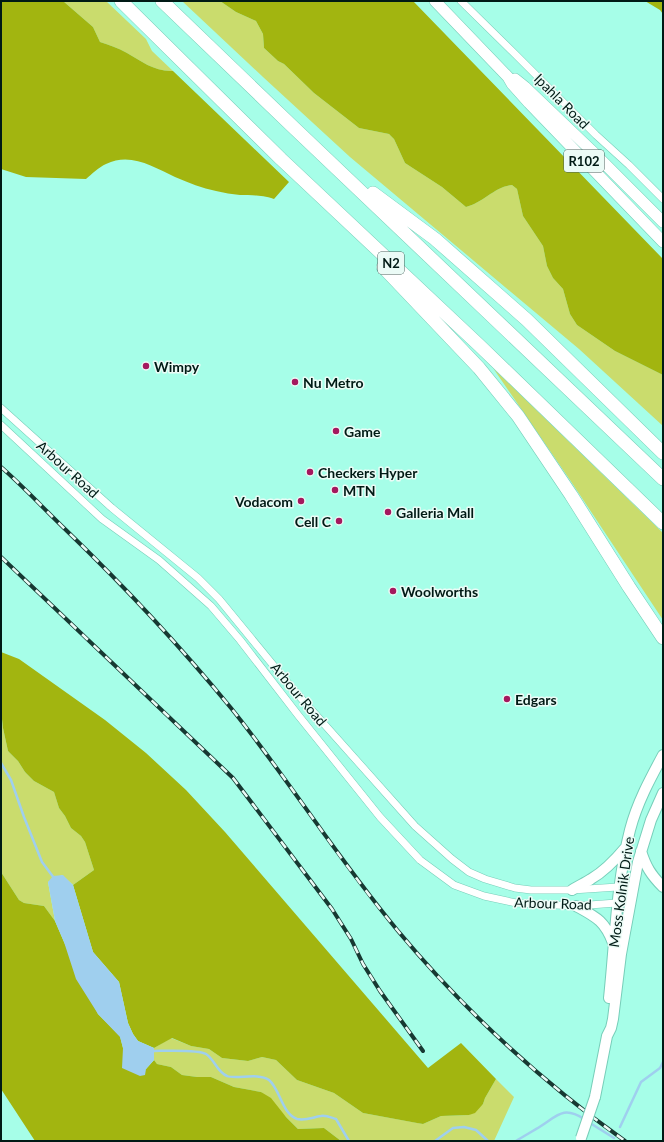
<svg xmlns="http://www.w3.org/2000/svg" width="664" height="1142" font-family="Lato,sans-serif">
<rect width="100%" height="100%" fill="#a6fee8"/>
<path fill="#cadc6d" d="M 63,1 L 106,1 L 146,39 L 152,51 L 173,71 C 155,72 141,61 127,53 C 118,48 109,45 100,42 L 93,27 Z
M 182,1 L 220,1 L 236,12 L 256,21 L 263,34 L 264,48 L 278,61 L 284,64 L 314,93 L 359,128 L 389,134 L 394,139 L 405,163 L 442,187 L 466,207 C 483,203 494,187 512,185 L 517,189 L 523,216 L 543,246 L 547,266 L 553,278 L 563,289 L 570,314 L 577,325 L 615,351 L 663,375 L 663,426 L 579,349 L 350,157 L 263,77 Z
M 493,368 L 663,533 L 663,620 L 570,480 Z
M 1,710 L 3,728 L 8,751 L 18,761 L 25,772 L 34,781 L 54,792 L 59,808 L 65,816 L 71,828 L 81,836 L 85,842 L 94,870 L 73,885 L 62,875 L 48,882 L 55,921 L 44,906 L 24,903 L 19,900 L 1,872 Z
M 171,1038 L 191,1046 L 209,1049 L 222,1058 L 248,1061 L 262,1057 L 276,1060 L 297,1080 L 334,1093 L 363,1113 L 423,1124 L 441,1116 L 469,1115 L 483,1104 L 485,1098 L 496,1079 L 514,1097 L 494,1141 L 341,1141 L 324,1128 L 298,1129 L 261,1092 L 234,1087 L 211,1077 L 197,1077 L 182,1075 L 171,1067 L 157,1064 L 154,1060 L 154,1048 Z"/>
<path fill="#a2b510" d="M 1,1 L 63,1 L 93,27 L 100,42 C 109,45 118,48 127,53 C 141,61 155,72 173,71 L 289,182 L 274,199 C 261,194 254,196 240,195 C 232,194 224,193 216,191 C 202,188 189,183 175,177 C 153,167 131,152 106,164 C 99,167 92,174 86,179 L 26,177 L 1,169 Z
M 220,1 L 413,1 L 663,259 L 663,375 L 615,351 L 577,325 L 570,314 L 563,289 L 553,278 L 547,266 L 543,246 L 523,216 L 517,189 L 512,185 C 494,187 483,203 466,207 L 442,187 L 405,163 L 394,139 L 389,134 L 359,128 L 314,93 L 284,64 L 278,61 L 264,48 L 263,34 L 256,21 L 236,12 Z
M 645,1 L 663,1 L 663,14 L 660,10 Z
M 1,652 L 19,659 L 105,720 L 146,753 L 186,790 L 225,832 L 428,1068 L 461,1043 L 496,1079 L 485,1098 L 483,1104 L 475,1113 L 469,1115 L 441,1116 L 423,1124 L 417,1123 L 363,1113 L 334,1093 L 297,1080 L 276,1060 L 262,1057 L 248,1061 L 222,1058 L 209,1049 L 191,1046 L 172,1038 L 154,1048 L 138,1041 L 133,1034 L 128,1023 L 119,982 L 93,952 L 73,885 L 94,870 L 85,842 L 81,836 L 71,828 L 65,816 L 59,808 L 54,792 L 34,781 L 25,772 L 18,761 L 8,751 L 3,728 L 1,710 Z
M 1,872 L 19,900 L 24,903 L 44,906 L 55,921 L 64,942 L 98,1014 L 120,1036 L 123,1048 L 146,1069 L 154,1060 L 157,1064 L 171,1067 L 182,1075 L 197,1077 L 211,1077 L 234,1087 L 261,1092 L 271,1098 L 286,1117 L 298,1129 L 324,1128 L 341,1141 L 35,1141 L 1,1089 Z"/>
<path fill="#9fcfee" d="M 63,875 L 73,885 L 93,952 L 119,982 L 128,1023 L 133,1034 L 138,1041 L 154,1048 L 154,1060 L 146,1069 L 145,1075 L 140,1076 L 122,1068 L 123,1048 L 120,1037 L 98,1014 L 76,979 L 64,942 L 55,921 L 48,882 L 53,876 Z"/>
<g fill="none" stroke-linecap="round" stroke-linejoin="round">
<path stroke="#9fcfee" stroke-width="2.5" d="M 1,763 L 11,780 L 24,817 L 42,862 L 54,878
M 152,1051 C 163,1051 198,1049 206,1054 C 215,1060 217,1072 227,1076 C 229,1077 233,1077 236,1077 C 246,1077 260,1074 269,1080 C 280,1089 282,1114 297,1119 C 306,1121 313,1117 321,1116 C 326,1115 332,1118 336,1119 L 349,1141
M 590,1123 L 614,1138
M 620,1127 L 641,1082 L 660,1068 L 663,1062
M 435,1141 L 453,1128 L 464,1127 L 476,1130 L 488,1141
M 516,1141 C 524,1136 533,1131 541,1126 C 558,1115 564,1106 584,1119"/>
<g stroke="#77ceb9" stroke-width="8">
<path id="street" d="M 461,1 L 517,56 L 596,135 L 629,165 L 663,199
M 1,408 L 112,508 L 198,578 L 219,599 L 292,688 L 415,826 L 452,859 L 469,872 L 485,879 L 515,888 L 531,890 L 572,890 L 633,886
M 1,425 L 102,519 L 159,560 L 211,606 L 240,640 L 298,715 L 380,817 L 420,860 L 454,885 L 484,896 L 516,903 L 576,906 L 630,902"/>
</g>
<g stroke="#77ceb9" stroke-width="12">
<path id="secondary" d="M 641,851 C 646,867 651,875 663,887
M 572,890 C 578,886 585,883 591,879 C 605,871 616,859 626,847
M 576,906 C 596,917 605,921 613,943
M 609,998 C 615,942 616,885 630,830 C 637,803 650,779 663,755
M 595,1097 L 607,1036 L 611,1028 L 613,1019 L 621,954 L 638,862 L 651,820 L 663,793"/>
</g>
<g stroke="#77ceb9" stroke-width="12">
<path id="primary" d="M 435,1 L 508,77 L 512,84 L 529,103 L 663,242
M 515,79 L 525,87 L 592,151 L 663,222"/>
</g>
<g stroke="#77ceb9" stroke-width="14">
<path id="highway" d="M 121,1 L 281,159 L 480,346 L 663,523
M 162,1 L 291,125 L 663,479
M 373,193 L 435,239 L 527,320 L 663,453
M 383,267 L 479,368 L 518,416 L 571,495 L 629,587 L 663,638"/>
</g>
<use href="#street" stroke="#fff" stroke-width="7"/>
<use href="#secondary" stroke="#fff" stroke-width="10"/>
<use href="#primary" stroke="#fff" stroke-width="11"/>
<use href="#highway" stroke="#fff" stroke-width="13"/>
<g stroke="#173932" stroke-width="4">
<path id="rail" d="M 1,467 C 24,487 45,510 67,531 C 125,587 180,646 231,708 C 289,780 338,859 398,931 C 464,1010 541,1081 625,1141
M 1,557 L 233,778 L 332,909 L 351,939 L 363,964 L 380,991 L 423,1051"/>
</g>
<use href="#rail" stroke="#ebfbf6" stroke-width="2.5" stroke-dasharray="8" stroke-linecap="butt"/>
<g stroke="#77ceb9" stroke-width="12" stroke-linecap="butt">
<path id="secondary-bridge" d="M 581,1138 L 595,1097"/>
</g>
<use href="#secondary-bridge" stroke="#fff" stroke-width="10"/>
</g>
<g fill="#a4185e" stroke="#ebfbf6" stroke-width="1.5">
<circle cx="146" cy="366" r="4"/>
<circle cx="295" cy="382" r="4"/>
<circle cx="336" cy="431" r="4"/>
<circle cx="310" cy="472" r="4"/>
<circle cx="335" cy="490" r="4"/>
<circle cx="301" cy="501" r="4"/>
<circle cx="388" cy="512" r="4"/>
<circle cx="339" cy="521" r="4"/>
<circle cx="393" cy="591" r="4"/>
<circle cx="507" cy="699" r="4"/>
</g>
<g text-anchor="middle" dominant-baseline="central" stroke-width="3" stroke-linejoin="round" paint-order="stroke">
<g fill="#ebfbf6" stroke="#465e58" stroke-width="1">
<rect x="564" y="150" width="40" height="22" rx="3"/>
<rect x="378" y="252" width="26" height="22" rx="3"/>
</g>
<g font-size="13" font-weight="bold" fill="#001a15">
<text x="584" y="161">R102</text>
<text x="391" y="263">N2</text>
</g>
<g font-size="14" fill="#001a15" stroke="#ebfbf6">
<text transform="translate(562 101) rotate(45)">Ipahla Road</text>
<text transform="translate(68 469) rotate(42)">Arbour Road</text>
<text transform="translate(299 694) rotate(50)">Arbour Road</text>
<text transform="translate(621 892) rotate(-82)">Moss Kolnik Drive</text>
<text transform="translate(553 903) rotate(2)">Arbour Road</text>
</g>
<g font-size="14" font-weight="bold" fill="#001a15" stroke="#ebfbf6" text-anchor="start">
<text x="154" y="366">Wimpy</text>
<text x="303" y="382">Nu Metro</text>
<text x="344" y="431">Game</text>
<text x="318" y="472">Checkers Hyper</text>
<text x="343" y="490">MTN</text>
<text x="293" y="501" text-anchor="end">Vodacom</text>
<text x="396" y="512">Galleria Mall</text>
<text x="331" y="521" text-anchor="end">Cell C</text>
<text x="401" y="591">Woolworths</text>
<text x="515" y="699">Edgars</text>
</g>
</g>
<rect width="664" height="1142" fill="none" stroke="#001a15" stroke-width="4"/>
</svg>
